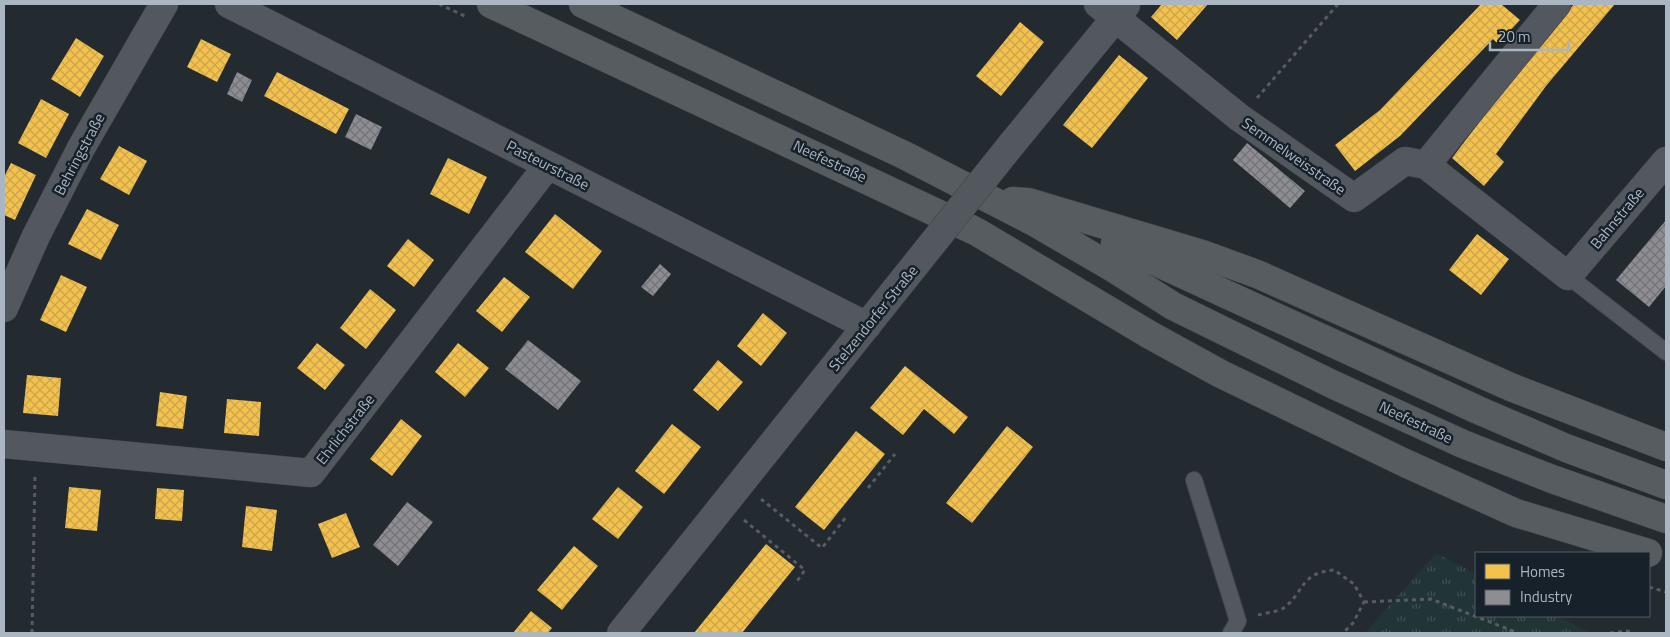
<svg xmlns="http://www.w3.org/2000/svg" width="1670" height="637" font-family="'Titillium Web',sans-serif">
<defs>
<pattern id="grass-tufts" width="24" height="20" patternUnits="userSpaceOnUse" patternTransform="scale(1.25)"><rect width="24" height="20" fill="#213536"/><path d="M3 7l-1-3M5 7V3M7 7l1-3M15 17l-1-3M17 17v-4M19 17l1-3" fill="none" stroke="#3f5051"/></pattern>
<pattern id="homes-cross-hatch" width="8" height="8" patternUnits="userSpaceOnUse" patternTransform="scale(1.25)"><rect width="8" height="8" fill="#f2c14e"/><path d="M0 0l8 8M0 8l8-8" fill="none" stroke="#cca54a"/></pattern>
<pattern id="industry-cross-hatch" width="8" height="8" patternUnits="userSpaceOnUse" patternTransform="scale(1.25)"><rect width="8" height="8" fill="#8d8d92"/><path d="M0 0l8 8M0 8l8-8" fill="none" stroke="#727378"/></pattern>
</defs>
<rect width="100%" height="100%" fill="#232a30"/>
<path fill="url(#grass-tufts)" d="M 1436,553 L 1476,574 L 1476,616 L 1557,616 L 1591,633 L 1365,633 Z"/>
<path fill="url(#homes-cross-hatch)" d="M 1162,4 L 1208,4 L 1177,40 L 1151,17 Z
M 1481,4 L 1501,4 L 1520,20 L 1498,44 L 1493,39 L 1400,136 L 1355,171 L 1335,145 L 1380,110 Z
M 1574,4 L 1615,4 L 1546,86 L 1496,154 L 1504,162 L 1484,186 L 1452,158 L 1522,66 Z
M 1020,22 L 1044,42 L 1001,96 L 976,76 Z
M 76,38 L 104,56 L 80,97 L 51,79 Z
M 201,39 L 231,54 L 217,82 L 187,67 Z
M 1119,55 L 1148,78 L 1092,148 L 1063,125 Z
M 277,72 L 349,109 L 336,134 L 264,96 Z
M 41,99 L 69,114 L 46,158 L 18,143 Z
M 119,146 L 147,161 L 129,195 L 100,179 Z
M 448,158 L 487,177 L 469,214 L 430,194 Z
M 11,163 L 36,175 L 15,220 L 4,215 L 4,177 Z
M 87,209 L 119,225 L 101,260 L 68,244 Z
M 555,214 L 602,251 L 573,289 L 525,252 Z
M 1477,234 L 1509,259 L 1481,295 L 1449,270 Z
M 408,239 L 434,260 L 414,287 L 387,266 Z
M 61,275 L 87,287 L 66,332 L 40,320 Z
M 504,277 L 530,297 L 502,332 L 476,311 Z
M 370,289 L 396,310 L 366,349 L 340,328 Z
M 763,313 L 787,333 L 761,366 L 737,346 Z
M 317,343 L 345,365 L 325,390 L 297,368 Z
M 458,343 L 489,368 L 465,397 L 435,372 Z
M 718,360 L 743,382 L 718,411 L 693,390 Z
M 905,366 L 968,417 L 954,434 L 924,409 L 903,435 L 870,408 Z
M 27,375 L 61,378 L 58,416 L 23,413 Z
M 160,392 L 187,396 L 183,429 L 156,426 Z
M 227,399 L 261,402 L 259,436 L 224,433 Z
M 401,419 L 422,436 L 392,476 L 370,459 Z
M 672,424 L 701,447 L 664,494 L 635,471 Z
M 1007,426 L 1033,447 L 972,523 L 946,503 Z
M 856,431 L 885,454 L 824,530 L 795,507 Z
M 69,487 L 101,490 L 97,531 L 65,528 Z
M 618,487 L 643,507 L 618,539 L 592,519 Z
M 157,488 L 184,490 L 182,521 L 155,519 Z
M 246,506 L 277,510 L 272,551 L 242,547 Z
M 346,513 L 360,547 L 332,558 L 318,524 Z
M 766,544 L 795,567 L 742,633 L 694,633 Z
M 574,546 L 598,566 L 562,610 L 537,590 Z
M 531,611 L 552,628 L 548,633 L 513,633 Z"/>
<path fill="url(#industry-cross-hatch)" d="M 237,72 L 252,80 L 242,102 L 227,94 Z
M 356,114 L 382,127 L 371,150 L 345,137 Z
M 1247,143 L 1305,191 L 1290,208 L 1233,160 Z
M 1666,220 L 1666,286 L 1649,307 L 1616,280 Z
M 660,264 L 671,274 L 653,296 L 641,287 Z
M 528,340 L 581,381 L 558,410 L 505,369 Z
M 407,502 L 433,522 L 398,566 L 373,545 Z"/>
<g fill="none" stroke-linecap="round" stroke-linejoin="round">
<g stroke="#3f4449" stroke-width="18">
<path id="service" d="M 1568,276 L 1666,352
M 1194,480 L 1238,621 L 1231,633"/>
</g>
<g stroke="#3f4449" stroke-width="29">
<path id="minor" d="M 229,4 L 867,326
M 1098,4 L 1240,118 L 1354,198 L 1405,161 L 1426,165 L 1568,276 L 1666,161
M 1011,145 L 1126,5
M 1426,165 L 1557,4
M 4,308 L 36,236 L 81,148 L 164,4
M 4,444 L 311,473 L 548,165
M 621,633 L 904,279"/>
</g>
<g stroke="#3f464c" stroke-width="29">
<path id="trunk" d="M 491,4 L 973,230
M 583,4 L 904,155 L 1034,222 L 1113,268 L 1173,306 L 1334,385 L 1463,444 L 1552,479 L 1666,519
M 1013,201 L 1028,202 L 1205,255 L 1257,274 L 1513,388 L 1666,447
M 977,232 L 1150,335 L 1221,374 L 1405,463 L 1516,513 L 1648,553
M 1115,243 L 1478,410 L 1566,448 L 1666,485"/>
</g>
<path stroke="#565c62" stroke-width="3" stroke-dasharray="4 4" stroke-linecap="butt" d="M 439,4 L 467,17
M 1257,98 L 1338,4
M 868,488 L 895,454
M 761,499 L 822,548 L 846,517
M 744,520 L 805,570 L 795,584
M 1649,587 L 1666,592
M 1364,602 L 1431,599 L 1518,633
M 1258,615 C 1265,613 1279,612 1285,607 C 1305,591 1300,573 1334,570 L 1354,584 L 1364,602 L 1353,623 L 1343,633
M 32,633 L 35,474
M 1610,633 L 1627,631 L 1632,633"/>
<use href="#service" stroke="#52585e" stroke-width="16"/>
<use href="#minor" stroke="#52585e" stroke-width="28"/>
<use href="#trunk" stroke="#565c60" stroke-width="28"/>
<g stroke="#3f4449" stroke-width="29" stroke-linecap="butt">
<path id="minor-bridge" d="M 904,279 L 1011,145"/>
</g>
<use href="#minor-bridge" stroke="#52585e" stroke-width="28"/>
</g>
<g text-anchor="middle" dominant-baseline="central" stroke-width="5" stroke-linejoin="round" paint-order="stroke">
<g font-size="15" fill="#abb6c3" stroke="#17212a">
<text transform="translate(79 154) rotate(-62)">Behringstraße</text>
<text transform="translate(1294 156) rotate(35)">Semmelweisstraße</text>
<text transform="translate(830 161) rotate(25)">Neefestraße</text>
<text transform="translate(548 165) rotate(27)">Pasteurstraße</text>
<text transform="translate(1617 218) rotate(-50)">Bahnstraße</text>
<text transform="translate(873 318) rotate(-51)">Stelzendorfer Straße</text>
<text transform="translate(1416 422) rotate(25)">Neefestraße</text>
<text transform="translate(345 429) rotate(-52)">Ehrlichstraße</text>
</g>
</g>
<rect width="1670" height="637" fill="none" stroke="#abb6c3" stroke-width="10"/>
<rect x="1475" y="552" width="175" height="65" fill="#17212a" stroke="#525d67"/>
<rect x="1485" y="564" width="25" height="15" fill="#f2c14e" stroke="#525d67"/>
<text x="1520" y="577" font-size="15" fill="#abb6c3">Homes</text>
<rect x="1485" y="590" width="25" height="15" fill="#8d8d92" stroke="#525d67"/>
<text x="1520" y="602" font-size="15" fill="#abb6c3">Industry</text>
<path d="M1490 42v8h79v-8" fill="none" stroke="#abb6c3" stroke-width="2.5"/>
<text x="1498" y="42" font-size="15" fill="#abb6c3" stroke="#17212a" stroke-width="4" paint-order="stroke">20 m</text>
</svg>
